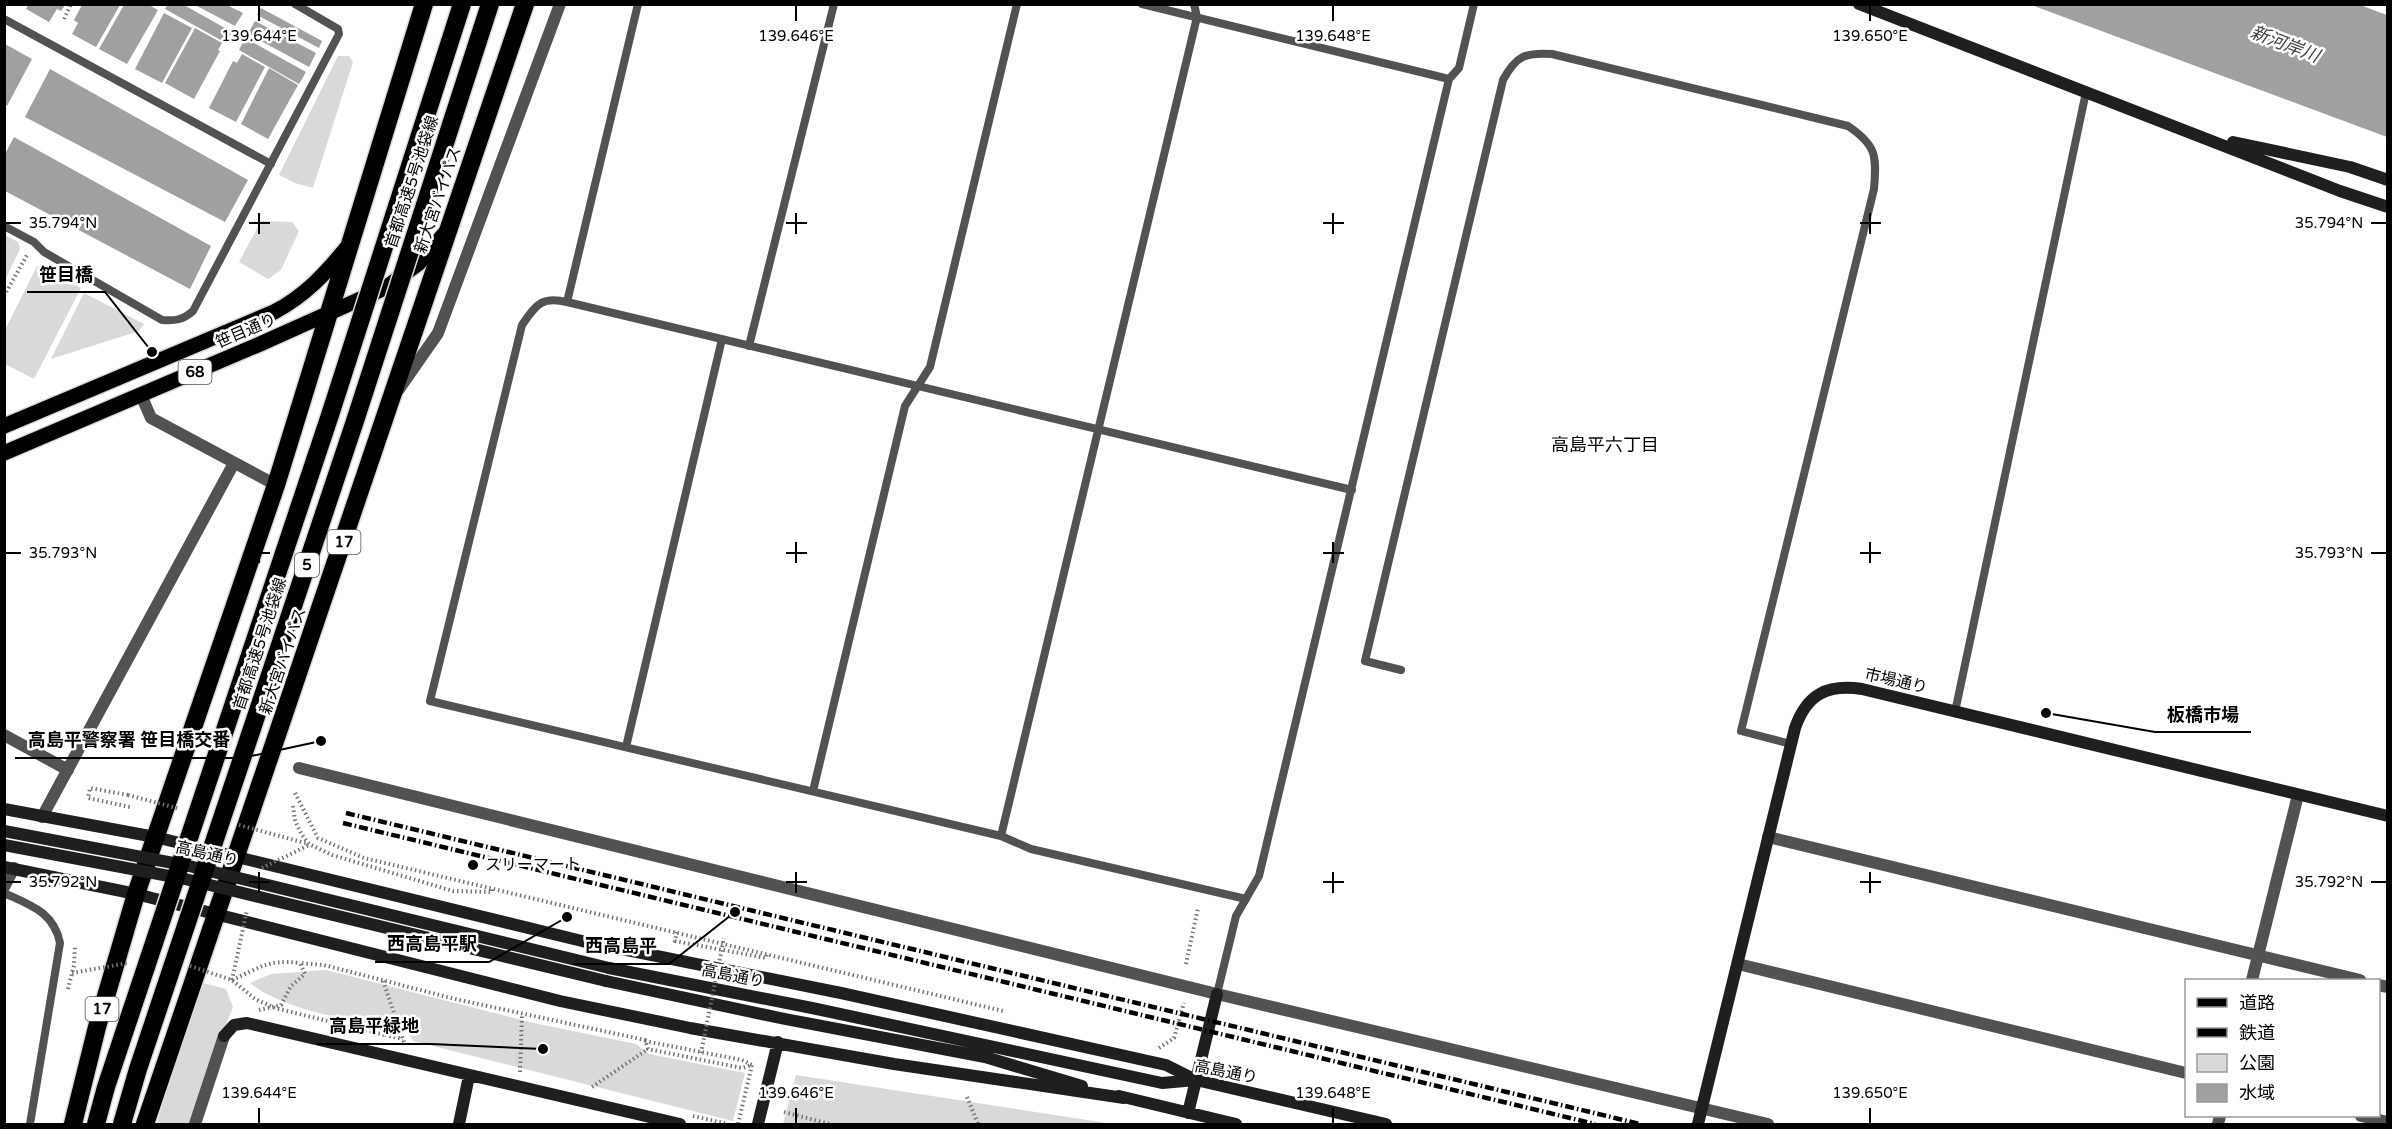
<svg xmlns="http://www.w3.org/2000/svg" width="2392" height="1129" font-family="'Varela Round','Noto Sans JP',sans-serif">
<rect width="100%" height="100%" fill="#fff"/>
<path fill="#d9d9d9" d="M 338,56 L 349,56 L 353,62 L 313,188 L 295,183 L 279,175 Z
M 261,221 L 292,222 L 299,231 L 281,270 L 268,279 L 239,262 Z
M 5,235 L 18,242 L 20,249 L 5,280 Z
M 37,266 L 81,288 L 34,379 L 5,364 L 5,330 Z
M 84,293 L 144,324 L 139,331 L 51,359 Z
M 326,970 L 534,1023 L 636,1044 L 649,1054 L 745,1073 L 733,1121 L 413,1041 L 407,1030 C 357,1020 290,1014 250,983 L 271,974 Z
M 203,983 L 226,989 L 233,1007 L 216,1050 L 191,1124 L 157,1124 L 170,1076 Z
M 796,1075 L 1113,1124 L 783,1124 Z"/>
<path fill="#a0a0a0" d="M 28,5 L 28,4 L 65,5 L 61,11 L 57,9 L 49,22 L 26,9 Z
M 82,5 L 120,5 L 96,47 L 72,34 L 78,23 L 74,20 Z
M 124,5 L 149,5 L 158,10 L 127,64 L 99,49 Z
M 167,5 L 184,5 L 232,32 L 226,43 L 165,9 Z
M 195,5 L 227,5 L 243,13 L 235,26 Z
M 2360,5 L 2387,15 L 2387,137 L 2031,5 Z
M 261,8 L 322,41 L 319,48 L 257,15 Z
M 164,13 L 192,28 L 162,83 L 135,69 Z
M 255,21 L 316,53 L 309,67 L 248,34 Z
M 195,28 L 222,43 L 218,50 L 220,51 L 194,99 L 165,83 Z
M 245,38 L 306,72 L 299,84 L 239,50 Z
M 5,44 L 32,59 L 7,106 L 4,104 Z
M 242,54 L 265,67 L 236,122 L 209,108 L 233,61 L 237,63 Z
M 269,68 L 298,85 L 268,139 L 241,124 Z
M 50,69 L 248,180 L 225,222 L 25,117 Z
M 14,137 L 211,246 L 190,289 L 5,191 L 5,154 Z"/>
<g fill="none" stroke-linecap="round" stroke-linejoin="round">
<g stroke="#dbdbdb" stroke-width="18">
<path id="primary" d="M 4,426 L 274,312 C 305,296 326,273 348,246
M 4,453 L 260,344 L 385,288 L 418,264 L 446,232"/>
</g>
<g stroke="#dbdbdb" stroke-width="21">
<path id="highway" d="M 73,1124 L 97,1027 L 136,894 L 276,485 L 424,4
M 145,1124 L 525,4"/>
</g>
<path stroke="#747474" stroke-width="4" stroke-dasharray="1.5 3" stroke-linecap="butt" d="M 64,19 L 71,4
M 4,296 L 27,255
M 295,793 L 318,838 L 364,858 L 1003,1011
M 128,795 L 90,788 L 88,798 L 130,807
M 293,806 L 295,821 L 302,835 L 309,844 L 332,855 L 453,891 L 492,892 L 492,888
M 677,932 L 675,941 L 766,958 L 767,954
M 1186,964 L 1198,908
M 232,980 C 260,968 267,959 300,963
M 383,981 L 405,1045
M 68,989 L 74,965 L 75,946
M 259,1010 L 281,1005 L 291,986 L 305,974 L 300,963 L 324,965 L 455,999 L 645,1040 L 648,1049 L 742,1068 L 752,1065 L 738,1124
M 385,1035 L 403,1039
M 645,1041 L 742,1060 L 752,1065
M 1159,1048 L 1174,1038 L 1184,1003
M 520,1072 L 522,1014
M 592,1087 L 648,1049
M 967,1097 L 978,1124
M 784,1112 L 830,1124
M 693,1116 L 728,1124"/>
<path stroke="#525252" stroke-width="8" d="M 638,4 L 567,302 C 541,296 536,305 522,325 L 430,701 L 1001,836 L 1031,849 L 1246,899
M 1142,4 L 1449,79
M 4,19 L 271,164
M 4,226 L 34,242 L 44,252 L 162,320 C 175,321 183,320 193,311 L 339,34 L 338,29 L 295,4
M 567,302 L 1352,490
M 749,346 L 834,4
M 1401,670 L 1365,661 L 1503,80 C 1516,56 1525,52 1552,54 L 1848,126 C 1876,145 1877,155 1874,189 L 1741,731 L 1791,744
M 1955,712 L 2086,92
M 626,747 L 722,339
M 813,791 L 905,406 L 930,367 L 1017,4
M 1001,836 L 1197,17 L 1194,4
M 4,893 C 30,905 54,912 60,943 L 30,1124
M 1217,994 L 1236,916 L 1259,876 L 1449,79 L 1459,68 L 1474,4"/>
<path stroke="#525252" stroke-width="12" d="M 399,389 L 438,333 L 560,4
M 141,395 L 151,418 L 276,485
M 4,735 L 68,770
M 299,768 L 1217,994 L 1768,1124
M 42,817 L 234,463
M 1768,837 L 2360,980
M 4,887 L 14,868
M 1738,964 L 2186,1073
M 2252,980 L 2298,795
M 2378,985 L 2388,987
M 2361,1116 L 2388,1122
M 195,1124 L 224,1036
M 2218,1124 L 2220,1116"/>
<path stroke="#1f1f1f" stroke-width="12" d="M 1859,4 L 2340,191 L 2388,207
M 2233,142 L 2350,167 L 2388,180
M 4,809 L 155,837 L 582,941 L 841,993 L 1166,1065 L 1196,1080
M 4,867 L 136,894 L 560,1001 L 690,1028 L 894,1064 L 1124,1098
M 609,968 L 812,1008 L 1162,1083 L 1196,1080 L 1386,1124
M 606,981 L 785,1019 L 985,1057 L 1082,1086
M 224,1036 L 234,1025 L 247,1023 L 680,1124
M 1119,1096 L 1236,1124
M 1188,1113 L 1217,994
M 459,1124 L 469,1076
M 758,1124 L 778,1042
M 1698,1124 L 1795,728 C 1807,694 1827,684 1862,689 L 2388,816"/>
<use href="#primary" stroke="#000" stroke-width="15"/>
<use href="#highway" stroke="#000" stroke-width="18"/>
<path stroke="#000" stroke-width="4.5" stroke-dasharray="9 3 1.5 3" stroke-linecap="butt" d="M 346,813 L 1640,1124
M 343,823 L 1595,1124"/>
<g stroke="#dbdbdb" stroke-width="21" stroke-linecap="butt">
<path id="highway-bridge" d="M 96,1124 L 106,1087 L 330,415 L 462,4
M 122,1124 L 138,1069 L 355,421 L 490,4"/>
</g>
<path stroke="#747474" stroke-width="4" stroke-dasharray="1.5 3" stroke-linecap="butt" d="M 128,795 L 180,809
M 239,825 L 309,844
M 262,868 L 309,845
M 190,966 L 232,980 L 255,999 L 275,1008 L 385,1035
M 72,973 L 128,963
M 232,980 L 247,910
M 701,1053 L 724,938"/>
<path stroke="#1f1f1f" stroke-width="12" d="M 4,831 L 189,866 L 609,968
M 4,845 L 185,879 L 606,981"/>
<use href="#highway-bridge" stroke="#000" stroke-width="18"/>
</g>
<path fill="none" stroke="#000" stroke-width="2" d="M 259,6 L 259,21M 796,6 L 796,21M 1333,6 L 1333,21M 1870,6 L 1870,21M 259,213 L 259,234M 796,213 L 796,234M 1333,213 L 1333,234M 1870,213 L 1870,234M 6,223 L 21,223M 249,223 L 270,223M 786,223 L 807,223M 1323,223 L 1344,223M 1860,223 L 1881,223M 2371,223 L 2386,223M 259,542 L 259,563M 796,542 L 796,563M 1333,542 L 1333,563M 1870,542 L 1870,563M 6,553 L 21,553M 249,553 L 270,553M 786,553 L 807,553M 1323,553 L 1344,553M 1860,553 L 1881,553M 2371,553 L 2386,553M 259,872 L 259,893M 796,872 L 796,893M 1333,872 L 1333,893M 1870,872 L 1870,893M 6,882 L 21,882M 249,882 L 270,882M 786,882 L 807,882M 1323,882 L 1344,882M 1860,882 L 1881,882M 2371,882 L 2386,882M 259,1108 L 259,1123M 796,1108 L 796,1123M 1333,1108 L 1333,1123M 1870,1108 L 1870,1123"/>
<circle fill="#000" stroke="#fff" stroke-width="2" cx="473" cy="865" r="6"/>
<g text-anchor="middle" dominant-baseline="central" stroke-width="5" stroke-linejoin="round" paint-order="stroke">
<g fill="#fff" stroke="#4c4c4c" stroke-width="1.5">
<rect x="178.5" y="360" width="33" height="24" rx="4.5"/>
<rect x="327.5" y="530" width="33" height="24" rx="4.5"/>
<rect x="295" y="553" width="24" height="24" rx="4.5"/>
<rect x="85.5" y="997" width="33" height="24" rx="4.5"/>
</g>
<g font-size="15" font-weight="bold" fill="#000">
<text x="195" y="372">68</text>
<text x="344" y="542">17</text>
<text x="307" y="565">5</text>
<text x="102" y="1009">17</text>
</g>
<g font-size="16" fill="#000" stroke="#fff">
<text transform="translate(412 182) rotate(-72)">首都高速5号池袋線</text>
<text transform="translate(438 200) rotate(-71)">新大宮バイパス</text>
<text transform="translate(246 331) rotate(-23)">笹目通り</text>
<text transform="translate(260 644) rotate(-72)">首都高速5号池袋線</text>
<text transform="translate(283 661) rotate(-71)">新大宮バイパス</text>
<text transform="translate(1896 681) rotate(13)">市場通り</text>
<text transform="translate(207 854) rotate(13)">高島通り</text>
<text transform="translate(733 976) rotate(11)">高島通り</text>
<text transform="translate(1226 1072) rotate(11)">高島通り</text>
</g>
<g font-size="16" fill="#000" stroke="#fff" text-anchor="start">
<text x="485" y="865">スリーマート</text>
</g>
<g font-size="18" font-style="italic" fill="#414141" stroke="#fff">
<text transform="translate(2285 44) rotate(21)">新河岸川</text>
</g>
<g font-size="18" fill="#000" stroke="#fff">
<text x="1605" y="445">高島平六丁目</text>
</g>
</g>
<g font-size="15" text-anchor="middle" fill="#000" stroke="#fff" stroke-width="5" stroke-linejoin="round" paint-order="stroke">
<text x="259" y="41">139.644°E</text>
<text x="796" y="41">139.646°E</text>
<text x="1333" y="41">139.648°E</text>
<text x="1870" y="41">139.650°E</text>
<text x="63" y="228">35.794°N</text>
<text x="2329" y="228">35.794°N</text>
<text x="63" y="558">35.793°N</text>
<text x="2329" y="558">35.793°N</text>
<text x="63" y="887">35.792°N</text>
<text x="2329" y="887">35.792°N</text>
<text x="259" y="1098">139.644°E</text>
<text x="796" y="1098">139.646°E</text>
<text x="1333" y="1098">139.648°E</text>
<text x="1870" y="1098">139.650°E</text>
</g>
<path fill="none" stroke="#000" stroke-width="2" d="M152 352L105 292H27M2046 713L2155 732H2251M321 741L242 758H15M567 917L489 962H375M735 912L669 964H573M543 1049L431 1044H317"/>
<g fill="#000" stroke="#fff" stroke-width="2">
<circle cx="152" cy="352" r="6"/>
<circle cx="2046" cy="713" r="6"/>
<circle cx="321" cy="741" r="6"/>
<circle cx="567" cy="917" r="6"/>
<circle cx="735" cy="912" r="6"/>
<circle cx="543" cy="1049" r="6"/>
</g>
<g font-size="18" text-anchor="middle" font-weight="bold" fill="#000" stroke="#fff" stroke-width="5" stroke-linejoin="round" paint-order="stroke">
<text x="66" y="281">笹目橋</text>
<text x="2203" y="721">板橋市場</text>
<text x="129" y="746">高島平警察署 笹目橋交番</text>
<text x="432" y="950">西高島平駅</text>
<text x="621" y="952">西高島平</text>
<text x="374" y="1032">高島平緑地</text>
</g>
<rect width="2392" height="1129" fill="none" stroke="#000000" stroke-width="12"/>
<rect x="2185" y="979" width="195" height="138" fill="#ffffff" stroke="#999999" stroke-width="1.5"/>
<rect x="2197" y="998" width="30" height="9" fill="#000000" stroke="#999999" stroke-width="1.5"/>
<text x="2239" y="1009" font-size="18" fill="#000000">道路</text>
<rect x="2197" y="1028" width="30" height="9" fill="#000000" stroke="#999999" stroke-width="1.5"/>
<text x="2239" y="1039" font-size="18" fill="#000000">鉄道</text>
<rect x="2197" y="1054" width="30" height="18" fill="#d9d9d9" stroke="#999999" stroke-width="1.5"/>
<text x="2239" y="1069" font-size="18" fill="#000000">公園</text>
<rect x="2197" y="1084" width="30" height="18" fill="#a0a0a0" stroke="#999999" stroke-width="1.5"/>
<text x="2239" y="1099" font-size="18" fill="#000000">水域</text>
</svg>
